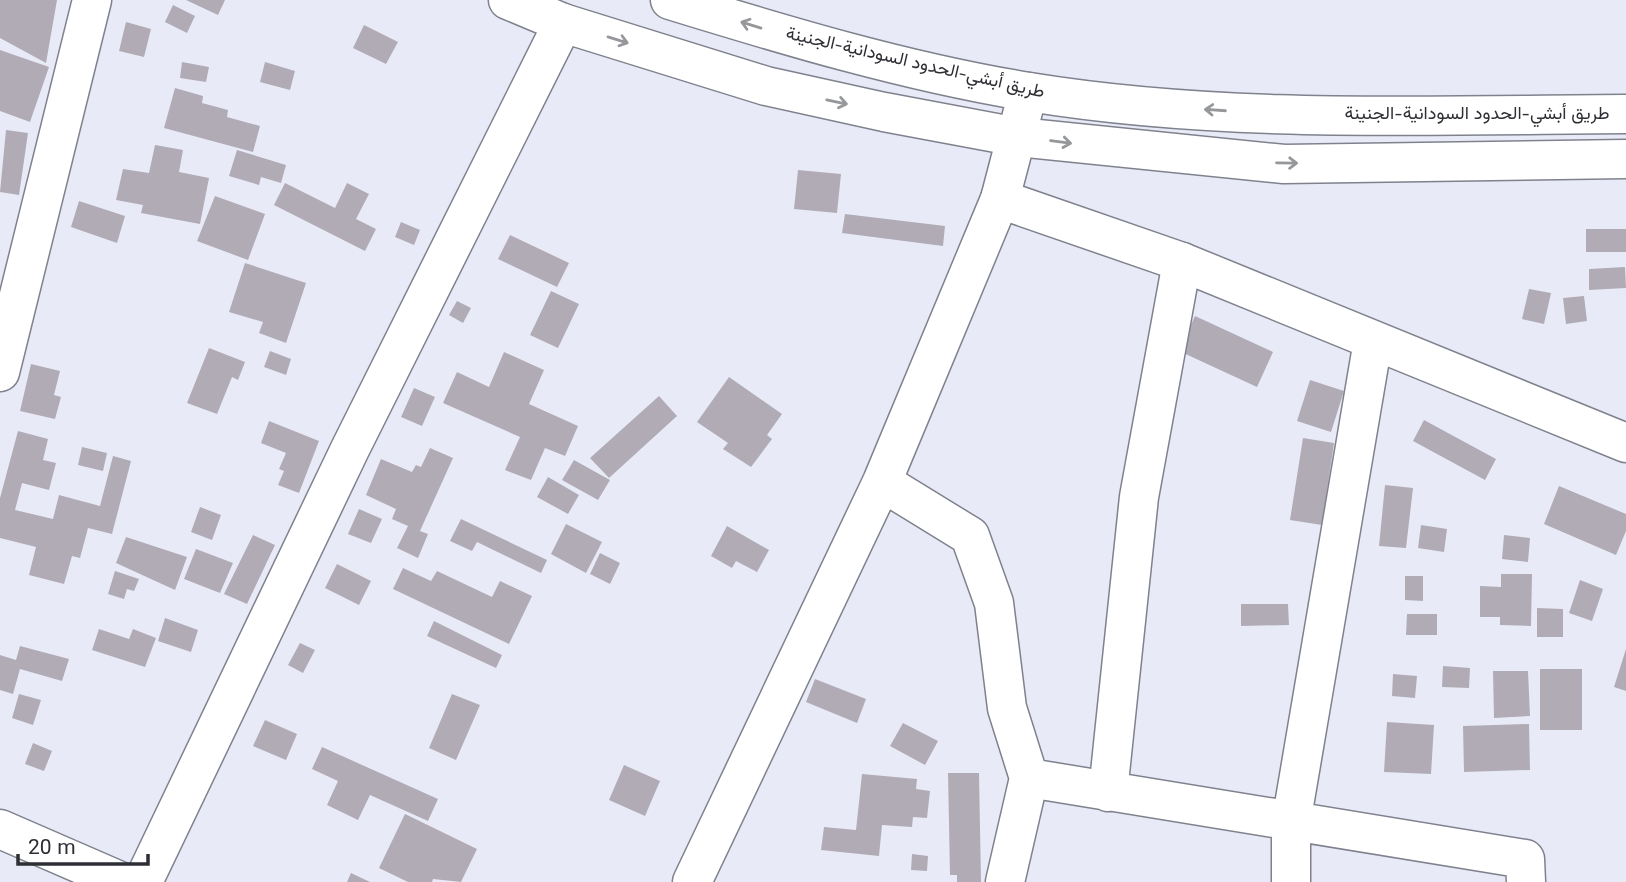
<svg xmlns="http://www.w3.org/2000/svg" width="1626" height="882" font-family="Georgia,Vazirmatn,serif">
<rect width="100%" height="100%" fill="#e8ebf7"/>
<path fill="#b1abb6" d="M 0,0 L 57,0 L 46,63 L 0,38 Z
M 186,0 L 225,0 L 218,15 Z
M 173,5 L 195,16 L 187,33 L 165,22 Z
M 126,22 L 151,29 L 144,57 L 119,51 Z
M 364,25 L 398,42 L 386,64 L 353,48 Z
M 0,50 L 49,67 L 30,122 L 0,111 Z
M 182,62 L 209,67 L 206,82 L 180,78 Z
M 265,62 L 295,71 L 290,90 L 260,82 Z
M 175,88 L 203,96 L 202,103 L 228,110 L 227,117 L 260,126 L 253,152 L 164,128 Z
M 6,130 L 28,133 L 19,195 L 0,192 Z
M 155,145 L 183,150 L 179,172 L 209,178 L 200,224 L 141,213 L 143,205 L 116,200 L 123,169 L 149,173 Z
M 237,150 L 286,165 L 281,183 L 261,177 L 259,185 L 229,176 Z
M 798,170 L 841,174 L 837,213 L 794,209 Z
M 285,183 L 335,208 L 347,183 L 369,194 L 356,219 L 376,229 L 365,251 L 274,205 Z
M 215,196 L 265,214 L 248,260 L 197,241 Z
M 79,201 L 125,216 L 117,243 L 71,227 Z
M 845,214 L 945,226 L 943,246 L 842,233 Z
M 401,222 L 420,230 L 414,245 L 395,237 Z
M 1586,229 L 1626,229 L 1626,252 L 1586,252 Z
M 510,235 L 569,263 L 557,287 L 498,259 Z
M 245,263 L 306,283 L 286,343 L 259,333 L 263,322 L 229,312 Z
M 1625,267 L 1626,288 L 1589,290 L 1589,269 Z
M 1529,289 L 1551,293 L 1544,324 L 1522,319 Z
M 551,291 L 579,304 L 558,348 L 530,335 Z
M 1584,296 L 1587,321 L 1566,324 L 1563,298 Z
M 457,301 L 471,308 L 463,323 L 449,315 Z
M 1195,316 L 1273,352 L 1257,387 L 1179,351 Z
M 209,348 L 245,362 L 238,380 L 232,377 L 217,414 L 187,403 Z
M 270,351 L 291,359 L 286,375 L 264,367 Z
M 504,352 L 544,370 L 529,404 L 578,426 L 565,456 L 545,448 L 531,480 L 505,470 L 520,437 L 443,403 L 457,372 L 489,387 Z
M 31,364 L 60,371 L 54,395 L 61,397 L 55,419 L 20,411 Z
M 729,377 L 782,414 L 767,435 L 772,439 L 751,467 L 723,449 L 728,443 L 697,422 Z
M 1310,380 L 1344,391 L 1331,432 L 1297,421 Z
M 414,388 L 435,397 L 422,426 L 401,417 Z
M 659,396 L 677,416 L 609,478 L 590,458 Z
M 1424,420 L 1496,459 L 1485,480 L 1413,441 Z
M 269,421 L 319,441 L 299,493 L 278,485 L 284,471 L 279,469 L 286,453 L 261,443 Z
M 18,431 L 48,439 L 43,460 L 56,463 L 49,490 L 22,483 L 15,510 L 53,519 L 59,495 L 100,506 L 113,456 L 131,461 L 112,534 L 88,528 L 80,558 L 72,556 L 64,584 L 29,575 L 36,547 L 0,538 L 0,498 Z
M 1303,438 L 1334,443 L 1322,525 L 1290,520 Z
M 82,447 L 107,453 L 103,471 L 78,465 Z
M 430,448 L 453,458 L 420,531 L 428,534 L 418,558 L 397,548 L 408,526 L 392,519 L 396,509 L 366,495 L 381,459 L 412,472 L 416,465 L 421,467 Z
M 574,460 L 610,480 L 598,500 L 562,480 Z
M 548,477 L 579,495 L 568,514 L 537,497 Z
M 1385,485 L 1413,488 L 1406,548 L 1379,546 Z
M 1559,486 L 1626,514 L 1626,531 L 1616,555 L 1544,524 Z
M 200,507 L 221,515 L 212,540 L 191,532 Z
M 359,509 L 382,519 L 371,543 L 348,534 Z
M 461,519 L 547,560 L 541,573 L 477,542 L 472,551 L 450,541 Z
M 566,524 L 602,542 L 586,573 L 551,554 Z
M 1421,525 L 1447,529 L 1444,552 L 1418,548 Z
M 727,526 L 769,550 L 757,572 L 736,561 L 732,568 L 711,556 Z
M 253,535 L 275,545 L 247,604 L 224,594 Z
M 1504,535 L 1530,538 L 1528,562 L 1502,559 Z
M 126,537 L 187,557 L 175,590 L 116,563 Z
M 196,549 L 233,563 L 220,593 L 184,579 Z
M 600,553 L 620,563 L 610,584 L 590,574 Z
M 337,564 L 371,581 L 359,605 L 325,588 Z
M 403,568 L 431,581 L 437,571 L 492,597 L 500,581 L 532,596 L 509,644 L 393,589 Z
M 115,571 L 139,579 L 134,591 L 127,589 L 124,599 L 108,594 Z
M 1501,574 L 1532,574 L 1531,626 L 1500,625 L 1500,617 L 1480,617 L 1480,586 L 1501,587 Z
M 1405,576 L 1423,576 L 1423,601 L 1405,600 Z
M 1580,580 L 1603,589 L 1592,621 L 1569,613 Z
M 1241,604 L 1288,604 L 1289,625 L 1241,626 Z
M 1537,608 L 1563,609 L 1563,637 L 1537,637 Z
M 1407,614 L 1437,614 L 1437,635 L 1406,635 Z
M 165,618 L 198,630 L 191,652 L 158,641 Z
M 434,621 L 502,655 L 496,668 L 427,636 Z
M 99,629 L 129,639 L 133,629 L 156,638 L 145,667 L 92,650 Z
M 300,643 L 315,650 L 303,673 L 288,665 Z
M 20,646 L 69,659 L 62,681 L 20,669 L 13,694 L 0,690 L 0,655 L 16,660 Z
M 1626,649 L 1626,691 L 1614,687 Z
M 1443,666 L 1470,668 L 1469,688 L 1442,687 Z
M 1540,669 L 1582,669 L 1582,730 L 1540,730 Z
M 1493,671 L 1528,671 L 1530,716 L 1494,718 Z
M 1393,674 L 1417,676 L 1415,698 L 1392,696 Z
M 815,679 L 866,699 L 857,723 L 806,702 Z
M 19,694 L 41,700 L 33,725 L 12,718 Z
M 452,694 L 480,705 L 456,760 L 429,748 Z
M 265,720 L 297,734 L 286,760 L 253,746 Z
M 1387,722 L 1434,725 L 1431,774 L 1384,772 Z
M 903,723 L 938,741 L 925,765 L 890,746 Z
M 1529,724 L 1530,770 L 1464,772 L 1463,726 Z
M 33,743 L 52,751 L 44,771 L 25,764 Z
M 322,747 L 438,799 L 428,821 L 370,795 L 358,820 L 327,805 L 338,781 L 312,769 Z
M 624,765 L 660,781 L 645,816 L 609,800 Z
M 948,773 L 979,773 L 981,882 L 957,882 L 957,875 L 950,875 Z
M 862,774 L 917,779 L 916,789 L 930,791 L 927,818 L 913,817 L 912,827 L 882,825 L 879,856 L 821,850 L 824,827 L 856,830 Z
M 405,814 L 477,849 L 461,882 L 433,879 L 432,882 L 408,882 L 379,868 Z
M 912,854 L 928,856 L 927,871 L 911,870 Z
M 351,873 L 370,882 L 347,882 Z"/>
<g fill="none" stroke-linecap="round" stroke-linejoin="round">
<g stroke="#7f828d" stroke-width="41">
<path id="street" d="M 0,372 L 92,0
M 882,482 L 970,536 L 994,603 L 1007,708 L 1029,778 L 1005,882
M 1029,778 L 1525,859 L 1526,882
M 1108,792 L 1139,497 L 1182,262
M 0,829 L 122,882
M 143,882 L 350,449 L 563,23
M 692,882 L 882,482 L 1000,199
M 1291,882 L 1291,823 L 1373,341"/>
</g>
<g stroke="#7f828d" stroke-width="41">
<path id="secondary" d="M 1028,92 L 1000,199 L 1182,262 L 1626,443"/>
</g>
<g stroke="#7f828d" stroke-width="41">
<path id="highway" d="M 508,0 L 563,23 L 766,86 L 884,112 L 1018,137 L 1284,164 L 1626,159
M 670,0 C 787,36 907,72 1029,92 C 1226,124 1427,115 1626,114"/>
</g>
<use href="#street" stroke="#fff" stroke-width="38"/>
<use href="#secondary" stroke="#fff" stroke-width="38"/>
<use href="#highway" stroke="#fff" stroke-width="38"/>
</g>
<defs><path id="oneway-shaft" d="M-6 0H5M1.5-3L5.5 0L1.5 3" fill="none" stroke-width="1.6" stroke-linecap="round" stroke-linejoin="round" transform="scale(1.75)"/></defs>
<g stroke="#96979a">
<use href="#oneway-shaft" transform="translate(751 25) rotate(-163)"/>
<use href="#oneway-shaft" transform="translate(618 40) rotate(17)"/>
<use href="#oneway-shaft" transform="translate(837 102) rotate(12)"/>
<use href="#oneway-shaft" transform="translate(1215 110) rotate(-176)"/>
<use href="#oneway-shaft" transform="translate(1061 142) rotate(7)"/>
<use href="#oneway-shaft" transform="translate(1287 163) rotate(1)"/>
</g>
<g text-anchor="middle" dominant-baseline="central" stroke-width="6" stroke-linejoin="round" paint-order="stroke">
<g font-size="18" fill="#2e2f34" stroke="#fff">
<text transform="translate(915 64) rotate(13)">طريق أبشي-الحدود السودانية-الجنينة</text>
<text x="1477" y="115">طريق أبشي-الحدود السودانية-الجنينة</text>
</g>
</g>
<path d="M18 854v10h130v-10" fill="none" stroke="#2e2f34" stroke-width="3.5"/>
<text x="28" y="854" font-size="21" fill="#2e2f34" stroke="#ffffff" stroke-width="5" paint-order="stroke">20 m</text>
</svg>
